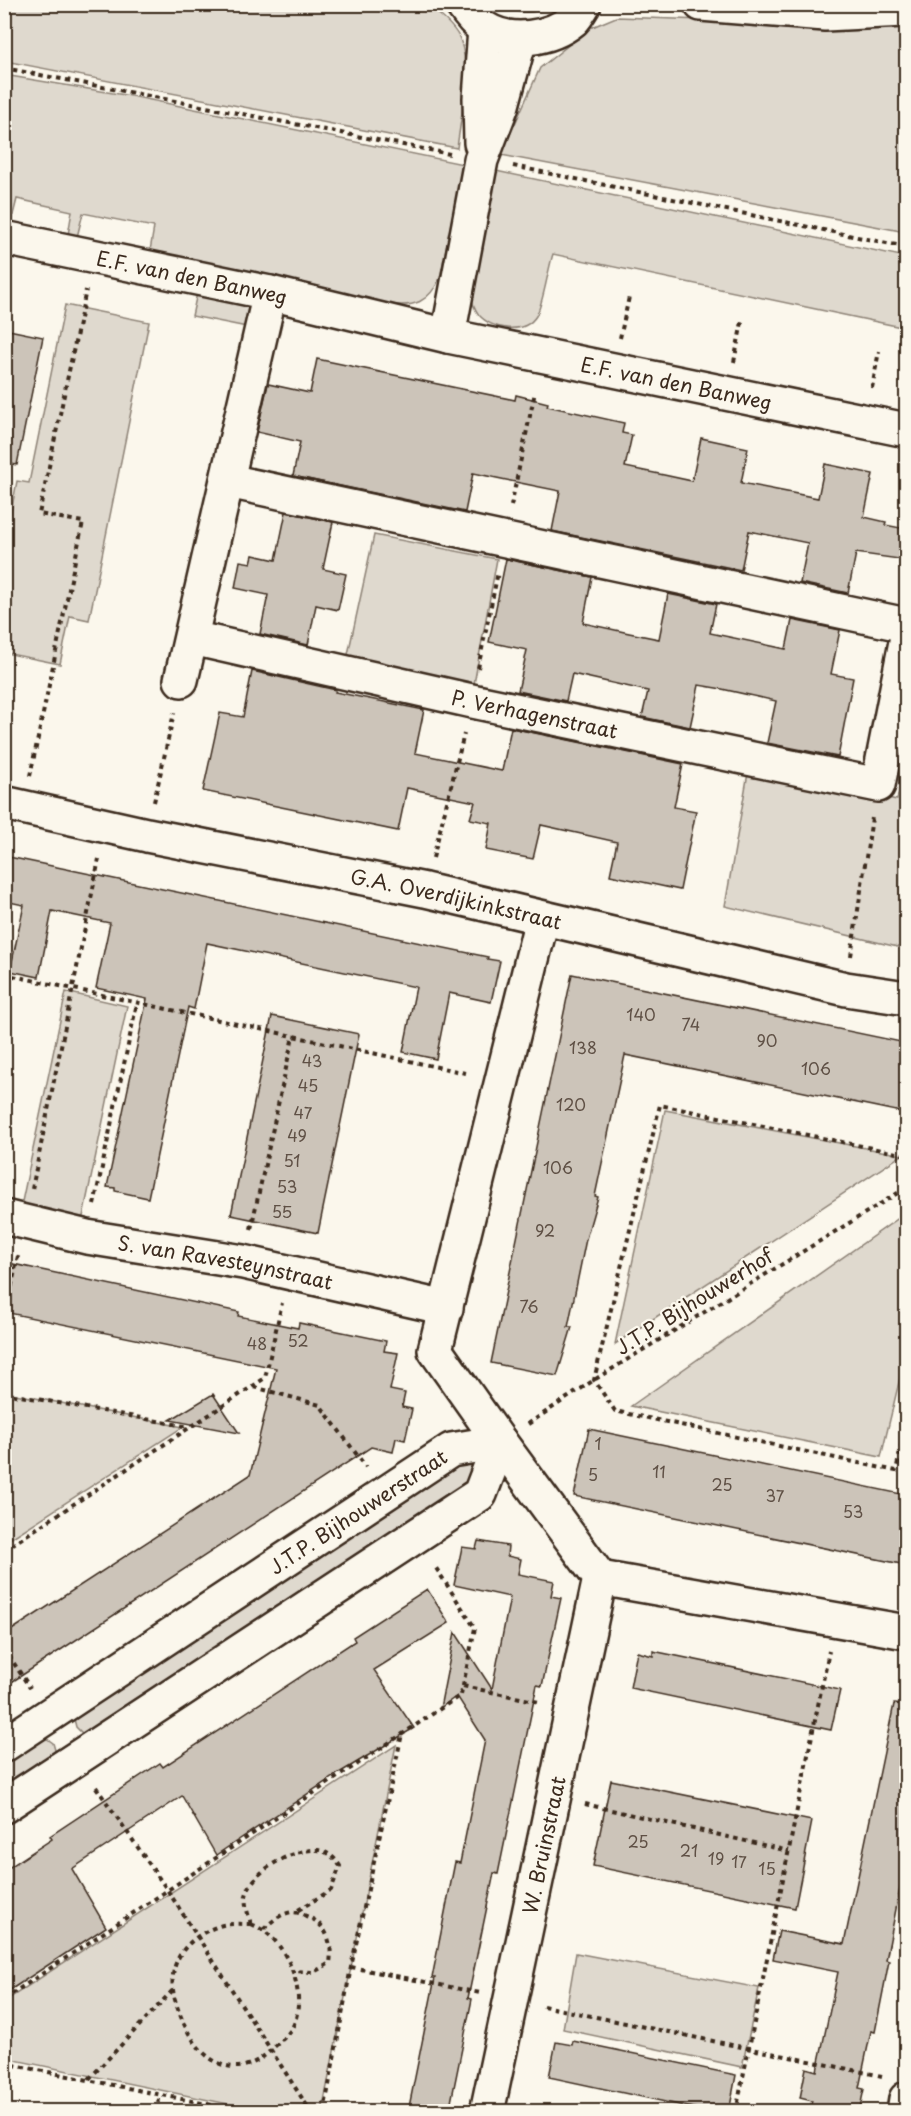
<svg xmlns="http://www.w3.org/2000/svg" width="911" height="2116" font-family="'Playpen Sans',sans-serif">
<rect width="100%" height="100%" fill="#fbf7ec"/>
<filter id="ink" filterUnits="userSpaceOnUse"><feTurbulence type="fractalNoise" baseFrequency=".0167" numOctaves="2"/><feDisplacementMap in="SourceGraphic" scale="12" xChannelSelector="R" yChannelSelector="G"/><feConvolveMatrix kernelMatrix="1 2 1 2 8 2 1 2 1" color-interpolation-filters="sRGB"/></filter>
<g filter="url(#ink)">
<path fill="#dfd9ce" stroke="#8d8276" stroke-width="1.5" d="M 4,5 L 427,5 C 438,13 457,28 461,42 C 471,73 461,116 457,148 L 5,61 Z
M 500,5 L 552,5 C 535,14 517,15 500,5 Z
M 616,17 L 906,27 L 906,232 L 501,155 L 540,68 L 590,28 Z
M 4,75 L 131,96 L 463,164 L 440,278 C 429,302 414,308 389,304 L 150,251 L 154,227 L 83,213 L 77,237 L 68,235 L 72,211 L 17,199 L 11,223 L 5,222 Z
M 496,171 L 906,257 L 906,328 L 553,254 C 548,269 543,305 536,316 C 524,335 492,330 479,315 C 473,307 471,299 469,289 Z
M 197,293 L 246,305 L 250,310 L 252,328 L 192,316 Z
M 65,305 L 149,322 L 89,620 L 70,616 L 60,664 L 5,653 L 5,543 L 17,481 L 29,483 Z
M 374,535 L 497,559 L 474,684 L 347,659 Z
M 906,758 L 906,949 L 725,906 L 749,767 L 897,800 Z
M 66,992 L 127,1006 L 76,1250 L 15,1235 Z
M 665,1110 L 902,1155 L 615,1344 Z
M 906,1213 L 906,1353 L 881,1457 L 631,1406 Z
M 5,1392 L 183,1427 L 5,1542 Z
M 470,1457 L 481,1466 L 483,1480 L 87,1738 L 76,1727 L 73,1715 Z
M 43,1736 L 53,1743 L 57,1757 L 5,1798 L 5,1752 Z
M 396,1745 L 322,2111 L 262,2111 L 5,2058 L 5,2001 Z
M 576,1953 L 759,1988 L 742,2067 L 563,2029 Z"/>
<path fill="#ccc4b9" stroke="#3b2a1e" stroke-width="1.5" d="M 4,329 L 43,337 L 17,465 L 4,463 Z
M 317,359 L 515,400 L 516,395 L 548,403 L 547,406 L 624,423 L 622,433 L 632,435 L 625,467 L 664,475 L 692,481 L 701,438 L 748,448 L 741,483 L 818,498 L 825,464 L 873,474 L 864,517 L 886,522 L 885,525 L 906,529 L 906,560 L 856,553 L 848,593 L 800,583 L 808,543 L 749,531 L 741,570 L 552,531 L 560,491 L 530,485 L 473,473 L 465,512 L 293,476 L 300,442 L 257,432 L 268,384 L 310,393 Z
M 286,512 L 333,522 L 323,569 L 346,574 L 338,610 L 316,605 L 308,645 L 260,634 L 268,595 L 235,588 L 240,561 L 251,563 L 253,555 L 276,560 Z
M 506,559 L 592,577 L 583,623 L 629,633 L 659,639 L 668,594 L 716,604 L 710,633 L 786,649 L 792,620 L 840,630 L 831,674 L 853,678 L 838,757 L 767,743 L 776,701 L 722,689 L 699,685 L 690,727 L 642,717 L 648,691 L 572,674 L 566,701 L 518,691 L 527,650 L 489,642 Z
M 252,671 L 336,690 L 335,692 L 424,710 L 415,753 L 502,771 L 511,728 L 683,764 L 674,807 L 696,811 L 680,890 L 610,875 L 617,842 L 541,825 L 533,859 L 486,850 L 491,823 L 470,819 L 475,802 L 407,788 L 398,831 L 203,791 L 220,713 L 243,717 Z
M 4,856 L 488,957 L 487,959 L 500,961 L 491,1002 L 449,993 L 436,1059 L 403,1052 L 416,987 L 207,943 L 194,1009 L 188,1007 L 148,1198 L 115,1191 L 115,1188 L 107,1187 L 147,999 L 96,988 L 110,923 L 52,911 L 39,977 L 10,971 L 24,905 L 4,901 Z
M 572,974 L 906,1043 L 906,1113 L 625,1055 L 595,1196 L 598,1197 L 586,1239 L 568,1327 L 572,1327 L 557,1376 L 491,1363 Z
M 272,1016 L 359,1034 L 318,1233 L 231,1215 Z
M 4,1262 L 239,1312 L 238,1316 L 298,1328 L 299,1323 L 386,1341 L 384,1351 L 398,1353 L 390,1390 L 405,1393 L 402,1407 L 412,1409 L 405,1440 L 396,1438 L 393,1452 L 371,1447 L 4,1687 L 4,1635 L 250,1475 L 276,1368 L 4,1312 Z
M 213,1394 L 239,1433 L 170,1420 Z
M 589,1429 L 906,1495 L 906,1565 L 574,1496 Z
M 478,1541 L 508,1546 L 507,1556 L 521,1559 L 518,1574 L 554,1581 L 551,1596 L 561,1598 L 542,1686 L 537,1685 L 498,1874 L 494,1873 L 468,1998 L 472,1999 L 449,2112 L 408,2112 L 435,1978 L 432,1978 L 455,1862 L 460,1863 L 485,1740 L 457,1696 L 440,1708 L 455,1632 L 492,1689 L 510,1597 L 454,1585 L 462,1547 L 476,1549 Z
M 427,1589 L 449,1623 L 374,1670 L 414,1728 L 339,1773 L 216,1855 L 182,1796 L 72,1869 L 106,1927 L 4,1994 L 4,1871 L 52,1839 L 50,1836 L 160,1763 L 163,1767 L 355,1641 L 353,1637 Z
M 653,1651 L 840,1690 L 831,1730 L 630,1688 L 637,1652 L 653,1656 Z
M 894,1704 L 906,1705 L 906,1858 L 886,1960 L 889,1961 L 875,2032 L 871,2031 L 859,2088 L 864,2089 L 859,2112 L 809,2112 L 812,2101 L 800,2098 L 806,2068 L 817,2071 L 838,1972 L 773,1959 L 779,1931 L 844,1944 Z
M 611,1780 L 812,1821 L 795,1908 L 593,1866 Z
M 573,2041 L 736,2075 L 729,2112 L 712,2112 L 549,2077 L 556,2042 L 572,2045 Z"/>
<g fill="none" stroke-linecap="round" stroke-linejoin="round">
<g stroke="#3b2a1e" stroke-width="38">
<g id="minor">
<path d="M 481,143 L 480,98 L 485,29"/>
<path id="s1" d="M 4,238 L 270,293 L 448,336 L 906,430"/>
<path d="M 448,336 L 481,160 L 502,105 L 520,39"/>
<path d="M 228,481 L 906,625"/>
<path id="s2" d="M 192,638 L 472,701 L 878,785 L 906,642"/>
<path d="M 181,680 L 270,293"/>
<path id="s3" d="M 4,803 L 147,835 L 425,890 L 846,989 L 906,998"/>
<path id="s4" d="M 4,1217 L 87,1237 L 243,1262 L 446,1308"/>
<path d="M 600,1578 L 906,1632"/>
<path id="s5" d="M 4,1745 L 451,1450 L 500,1442"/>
<path d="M 4,1806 L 480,1494 L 500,1442"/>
<path id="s6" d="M 487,2112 L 600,1578 L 500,1442 L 435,1350 L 542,919"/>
<path d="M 904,2112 L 906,2099"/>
</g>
</g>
<g stroke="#3b2a1e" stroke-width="38">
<path id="major" d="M 462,4 C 468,13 475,22 484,28 C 510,45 550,39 573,20 C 577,16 581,9 584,4
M 701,4 L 825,14 L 904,10"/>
</g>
<path stroke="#3b2a1e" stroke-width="4" stroke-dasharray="4.5 4.5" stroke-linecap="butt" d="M 4,68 L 450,154
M 513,166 L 906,247
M 620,338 L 629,297
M 734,362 L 742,322
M 872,388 L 879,351
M 511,506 L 535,392
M 478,668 L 498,572
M 30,776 L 83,522 L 39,514 L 86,290
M 154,802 L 174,713
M 433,858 L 464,734
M 851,956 L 872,818
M 4,974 L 470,1074
M 906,1155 L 660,1105 L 594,1380 L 615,1411 L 896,1471 L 906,1424
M 32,1189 L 99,859
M 94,1205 L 137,1003
M 251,1229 L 293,1036
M 4,1322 L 18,1256
M 254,1387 L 320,1405 L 366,1467
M 4,1393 L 190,1427
M 528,1424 L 594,1380 L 906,1188
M 4,1550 L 265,1378 L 282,1303
M 4,1648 L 30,1688
M 463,1686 L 539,1702
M 96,1787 L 168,1891 L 311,2112
M 585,1804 L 789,1851
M 251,1924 C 268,1931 277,1941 286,1957 C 298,1977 304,2011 290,2031 C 285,2038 277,2044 271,2050 C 262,2059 247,2068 234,2067 C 202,2065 184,2029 176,2003 C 164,1966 184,1938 219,1926 C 228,1923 241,1924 251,1924 Z
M 251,1924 C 249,1916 244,1904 246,1896 C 251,1871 294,1848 318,1850 C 327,1851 335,1858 340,1866 L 331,1890 L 295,1912
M 264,1929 C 272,1921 280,1914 292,1912 C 297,1912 302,1914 306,1916 C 326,1923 333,1943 330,1963 L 314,1972 L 294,1971
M 351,1967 L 480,1993
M 4,1999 L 461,1695 L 475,1628 L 434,1565
M 543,2006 L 882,2076
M 4,2063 L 246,2112
M 89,2079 L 173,1990
M 156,2112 L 160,2095
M 324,2112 L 351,1967 L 402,1734
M 736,2112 L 829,1651"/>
<use href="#minor" stroke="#fbf7ec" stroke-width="33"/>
<use href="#major" stroke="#fbf7ec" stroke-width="33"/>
</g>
</g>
<g text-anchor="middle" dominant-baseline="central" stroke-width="4.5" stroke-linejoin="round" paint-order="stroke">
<g font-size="16" fill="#5f5045">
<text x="641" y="1014">140</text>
<text x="691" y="1024">74</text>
<text x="767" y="1040">90</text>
<text x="583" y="1047">138</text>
<text x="312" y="1060">43</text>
<text x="816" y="1068">106</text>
<text x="308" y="1085">45</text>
<text x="571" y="1104">120</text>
<text x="303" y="1112">47</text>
<text x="297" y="1135">49</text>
<text x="292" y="1160">51</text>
<text x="558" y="1167">106</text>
<text x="287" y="1186">53</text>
<text x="282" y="1211">55</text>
<text x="545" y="1230">92</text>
<text x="529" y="1306">76</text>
<text x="298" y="1340">52</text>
<text x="257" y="1343">48</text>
<text x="598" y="1443">1</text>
<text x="659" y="1471">11</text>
<text x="593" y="1474">5</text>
<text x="722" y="1484">25</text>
<text x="775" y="1495">37</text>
<text x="853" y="1511">53</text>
<text x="638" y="1841">25</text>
<text x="689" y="1850">21</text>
<text x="716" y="1858">19</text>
<text x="739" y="1861">17</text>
<text x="767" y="1868">15</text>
</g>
<g font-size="20" fill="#3b2a1e" stroke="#fbf7ec">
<text stroke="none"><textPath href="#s1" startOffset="192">E.F. van den Banweg</textPath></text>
<text stroke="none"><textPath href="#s1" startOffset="688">E.F. van den Banweg</textPath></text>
<text stroke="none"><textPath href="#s2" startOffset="351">P. Verhagenstraat</textPath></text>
<text stroke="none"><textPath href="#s3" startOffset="462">G.A. Overdijkinkstraat</textPath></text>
<text stroke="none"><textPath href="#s4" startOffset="226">S. van Ravesteynstraat</textPath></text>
<text transform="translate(694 1301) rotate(-32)">J.T.P. Bijhouwerhof</text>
<text stroke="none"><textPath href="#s5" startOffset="424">J.T.P. Bijhouwerstraat</textPath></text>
<text stroke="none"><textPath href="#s6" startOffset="273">W. Bruinstraat</textPath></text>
</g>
</g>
<rect width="911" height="2116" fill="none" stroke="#fbf7ec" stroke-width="24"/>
<rect x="12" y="12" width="887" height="2092" fill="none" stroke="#3b2a1e" stroke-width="2" filter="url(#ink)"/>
</svg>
